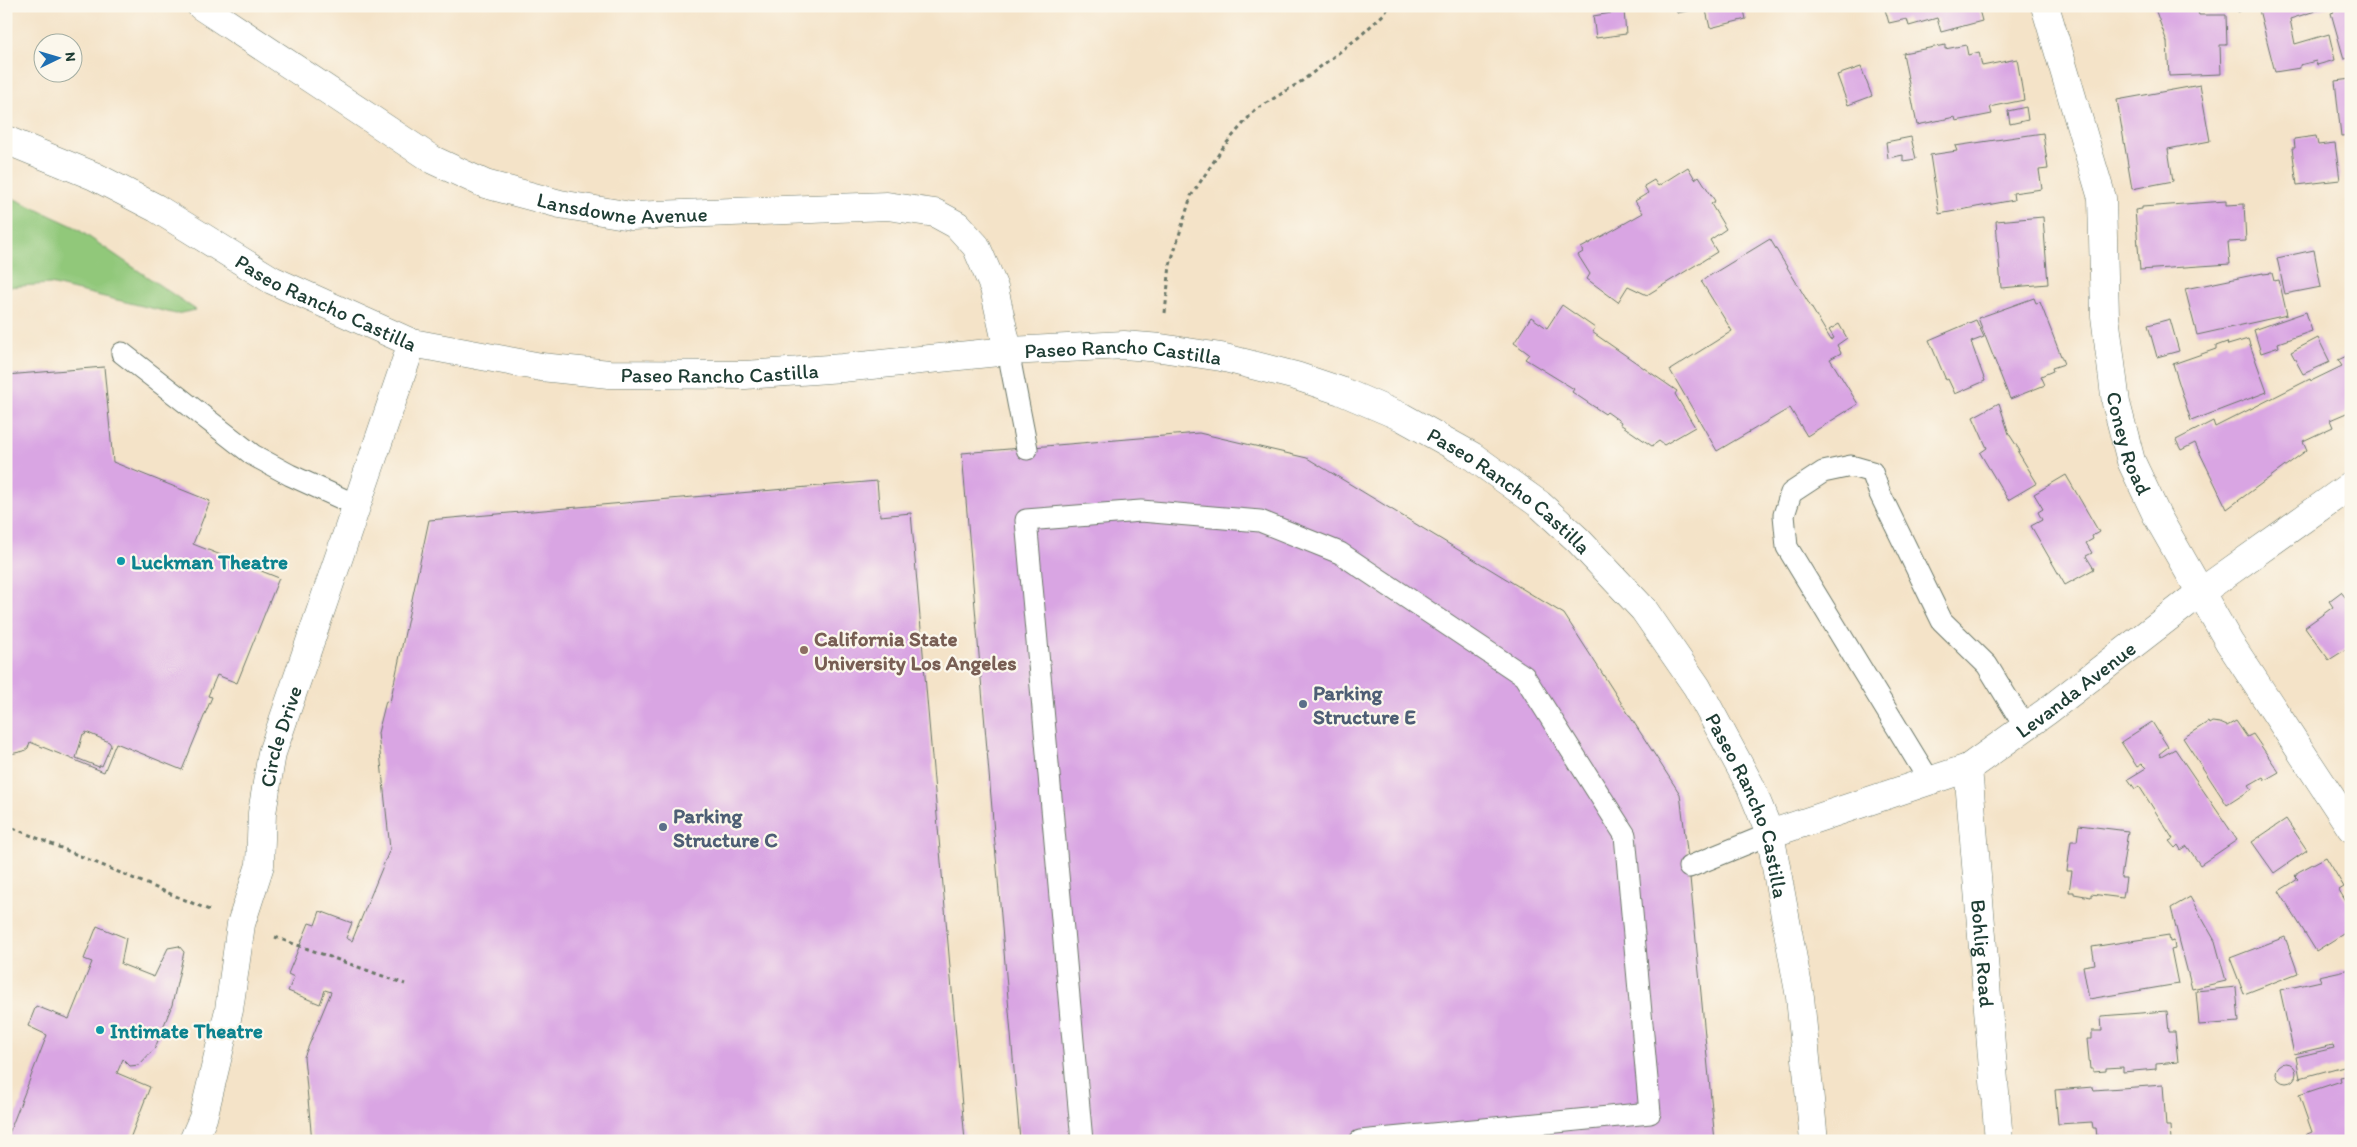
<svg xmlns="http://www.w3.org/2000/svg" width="2357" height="1147" font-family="Itim,sans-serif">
<rect width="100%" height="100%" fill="#fbf7ec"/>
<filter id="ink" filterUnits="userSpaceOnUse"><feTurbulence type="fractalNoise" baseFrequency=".02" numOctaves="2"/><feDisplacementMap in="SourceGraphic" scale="10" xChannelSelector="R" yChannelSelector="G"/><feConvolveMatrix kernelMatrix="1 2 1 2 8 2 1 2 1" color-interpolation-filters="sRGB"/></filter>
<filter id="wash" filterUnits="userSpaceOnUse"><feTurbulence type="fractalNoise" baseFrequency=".0096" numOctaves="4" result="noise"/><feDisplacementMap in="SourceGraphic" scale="20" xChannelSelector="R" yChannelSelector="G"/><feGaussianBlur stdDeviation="1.12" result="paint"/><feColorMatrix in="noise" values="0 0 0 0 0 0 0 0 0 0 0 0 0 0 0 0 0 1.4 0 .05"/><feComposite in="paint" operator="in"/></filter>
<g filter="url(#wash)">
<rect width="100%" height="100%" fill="#f4e3c8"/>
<path fill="#91c87a" stroke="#588257" d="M 6,195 L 73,226 L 196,310 L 176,314 L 50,284 L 6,287 Z"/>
<g id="blocks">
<path fill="#d9a5e3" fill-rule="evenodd" d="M 1676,6 L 1696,6 L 1697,9 L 1677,13 Z
M 1705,6 L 1743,6 L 1746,19 L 1710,28 Z
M 1884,6 L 1978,6 L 1982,21 L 1941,32 L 1937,18 L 1909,26 L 1907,19 L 1889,23 Z
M 2154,6 L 2196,6 L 2199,15 L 2226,15 L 2227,45 L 2220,45 L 2221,74 L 2169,76 L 2167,42 Z
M 2236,6 L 2252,6 L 2238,12 Z
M 2258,6 L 2331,6 L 2290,19 L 2295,44 L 2329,34 L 2335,60 L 2317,65 L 2316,61 L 2300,65 L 2300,68 L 2275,72 Z
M 2333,6 L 2351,6 L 2351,58 L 2344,59 L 2331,13 L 2334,12 Z
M 1624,11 L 1626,34 L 1596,38 L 1593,16 Z
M 1945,45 L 1945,49 L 1966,45 L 1968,55 L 1979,52 L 1982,66 L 2017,59 L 2024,100 L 1990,107 L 1992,114 L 1956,121 L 1955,117 L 1917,125 L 1903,53 Z
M 1861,67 L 1872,96 L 1848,105 L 1837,75 Z
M 2351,79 L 2351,135 L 2341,136 L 2335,81 Z
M 2200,85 L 2210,141 L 2168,149 L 2173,181 L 2132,189 L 2117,100 Z
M 2026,107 L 2028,120 L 2010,124 L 2008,111 Z
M 2043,133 L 2048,169 L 2039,170 L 2042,189 L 2013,193 L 2014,200 L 1939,214 L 1930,155 L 1957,151 L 1955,146 Z
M 2316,136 L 2318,145 L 2335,143 L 2340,180 L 2297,185 L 2292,148 L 2295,148 L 2294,139 Z
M 1911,137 L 1916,159 L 1903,161 L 1903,155 L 1888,158 L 1886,142 Z
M 1688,167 L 1695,179 L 1699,176 L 1715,201 L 1711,204 L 1726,229 L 1710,240 L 1717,252 L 1647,295 L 1628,286 L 1618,302 L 1587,279 L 1590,274 L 1578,255 L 1583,252 L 1581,248 L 1643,213 L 1635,201 L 1648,193 L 1644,186 L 1654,180 L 1658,186 Z
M 2226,201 L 2226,205 L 2244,204 L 2246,241 L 2228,242 L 2230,264 L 2140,270 L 2135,210 L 2142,209 L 2142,207 Z
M 2043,217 L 2048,284 L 2001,288 L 1996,221 Z
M 1770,239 L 1831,340 L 1834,338 L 1829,330 L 1839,324 L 1847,338 L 1837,345 L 1841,353 L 1830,359 L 1858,404 L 1807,436 L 1790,408 L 1717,451 L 1670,370 L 1732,331 L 1701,281 Z
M 2314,250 L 2321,287 L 2285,294 L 2277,258 Z
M 2263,273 L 2263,274 L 2272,273 L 2274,281 L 2279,280 L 2287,315 L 2197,335 L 2185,289 Z
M 2034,298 L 2036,303 L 2040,302 L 2064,364 L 2052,368 L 2053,371 L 2041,376 L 2045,385 L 2010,399 L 1978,318 Z
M 1562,305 L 1595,328 L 1592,332 L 1677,391 L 1675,394 L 1695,427 L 1664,445 L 1659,441 L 1652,446 L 1620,424 L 1621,422 L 1607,412 L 1605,414 L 1572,392 L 1574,389 L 1525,359 L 1529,354 L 1514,343 L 1531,317 L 1547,328 Z
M 2306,312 L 2312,331 L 2278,343 L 2279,347 L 2261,353 L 2254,330 Z
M 2170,319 L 2179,351 L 2157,357 L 2148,325 Z
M 1976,320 L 1984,337 L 1971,342 L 1985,381 L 1955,394 L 1948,379 L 1946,380 L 1929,340 Z
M 2318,338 L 2330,362 L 2303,374 L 2291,352 Z
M 2248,339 L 2267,392 L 2191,421 L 2173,364 L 2216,349 L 2216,346 L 2227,342 L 2228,345 Z
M 2351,354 L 2351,371 L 2346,373 L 2351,383 L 2351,411 L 2330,420 L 2333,427 L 2303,441 L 2307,450 L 2227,509 L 2195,443 L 2181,450 L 2176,440 L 2213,421 L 2215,427 L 2310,379 L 2311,381 L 2342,366 L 2338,360 Z
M 104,367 L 113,462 L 210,501 L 193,544 L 279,578 L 237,683 L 217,675 L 208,696 L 212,697 L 182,770 L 116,743 L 104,772 L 30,742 L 28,748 L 24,751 L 6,755 L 6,375 ZM 86,732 L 109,742 L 111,745 L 102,766 L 100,765 L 99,767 L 76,758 L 83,734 L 85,735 Z
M 1999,403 L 2009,434 L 2020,451 L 2018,452 L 2037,483 L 2008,500 L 1980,453 L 1987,448 L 1973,417 Z
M 1199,433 L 1307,458 L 1564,614 L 1680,794 L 1689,867 L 1715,1141 L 1020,1141 L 962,453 Z
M 2066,475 L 2099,532 L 2092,536 L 2093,539 L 2086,543 L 2092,553 L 2086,556 L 2094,569 L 2065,585 L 2031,526 L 2042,520 L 2038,512 L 2043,509 L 2034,494 Z
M 877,481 L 880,516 L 911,513 L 965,1141 L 312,1141 L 304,1057 L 331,992 L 325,990 L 320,1004 L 288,991 L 294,977 L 288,974 L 309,923 L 315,925 L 320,911 L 352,923 L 346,938 L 352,941 L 390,849 L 378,733 L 386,701 L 390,702 L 429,520 Z
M 2341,592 L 2346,598 L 2351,594 L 2351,646 L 2329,660 L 2305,627 L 2333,607 L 2329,601 Z
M 2236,721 L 2247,737 L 2253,734 L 2279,772 L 2265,780 L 2263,777 L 2249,785 L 2252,789 L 2227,805 L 2183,738 L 2208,722 L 2209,724 L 2212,722 L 2220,723 L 2227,726 Z
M 2152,722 L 2168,747 L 2159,754 L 2161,757 L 2175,749 L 2237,840 L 2200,865 L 2187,846 L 2181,850 L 2178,845 L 2175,848 L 2169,841 L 2173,839 L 2139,786 L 2135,789 L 2128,779 L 2146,768 L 2142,764 L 2137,767 L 2121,742 Z
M 2286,819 L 2307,850 L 2274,873 L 2252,842 Z
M 2079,825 L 2128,831 L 2121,878 L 2126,878 L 2123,898 L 2091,894 L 2091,897 L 2074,894 L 2074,892 L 2069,892 L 2072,871 L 2067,871 L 2071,841 L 2077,841 Z
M 2326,857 L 2344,887 L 2339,890 L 2351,910 L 2351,929 L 2316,951 L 2279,891 L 2298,879 L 2295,876 L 2298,872 Z
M 2190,897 L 2215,941 L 2226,981 L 2192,989 L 2171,908 Z
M 97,926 L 126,938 L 121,964 L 154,977 L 168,948 L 179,946 L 184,952 L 172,1005 L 155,1048 L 139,1065 L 130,1066 L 123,1059 L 117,1073 L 150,1087 L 129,1141 L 6,1141 L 47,1035 L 28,1026 L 36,1006 L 69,1019 L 92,962 L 84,959 Z
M 2169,935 L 2170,942 L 2174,941 L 2175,948 L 2171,949 L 2178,984 L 2089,999 L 2083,966 L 2095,964 L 2092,947 Z
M 2285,937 L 2298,973 L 2244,994 L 2230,958 Z
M 2351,969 L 2351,1064 L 2300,1078 L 2296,1057 L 2334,1048 L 2333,1045 L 2294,1054 L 2280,990 L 2321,981 L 2319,976 Z
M 2236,987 L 2239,1022 L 2199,1025 L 2196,991 Z
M 2167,1011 L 2169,1032 L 2175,1032 L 2178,1062 L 2156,1064 L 2156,1069 L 2123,1072 L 2123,1067 L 2106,1068 L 2106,1071 L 2093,1072 L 2093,1069 L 2090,1069 L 2087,1039 L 2092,1039 L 2092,1031 L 2102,1031 L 2101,1016 Z
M2276 1073a10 10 0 1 1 20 0a10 10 0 1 1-20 0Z
M 2346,1076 L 2347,1079 L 2351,1077 L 2351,1141 L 2307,1141 L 2305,1135 L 2312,1132 L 2299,1095 L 2341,1081 L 2340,1077 Z
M 2163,1085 L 2166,1126 L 2170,1126 L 2171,1141 L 2103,1141 L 2102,1136 L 2097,1137 L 2096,1128 L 2093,1128 L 2092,1122 L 2058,1124 L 2055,1090 L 2093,1087 L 2094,1090 Z"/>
</g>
</g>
<g filter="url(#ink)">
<use href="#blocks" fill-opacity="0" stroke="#6a7768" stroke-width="1"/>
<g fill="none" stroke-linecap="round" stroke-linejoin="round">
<g stroke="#6a7768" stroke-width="23">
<path id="lane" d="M 1008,351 L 1027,449
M 122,353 L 253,455 L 290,475 L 358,506
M 1929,780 L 1787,547 L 1784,515 L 1791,493 L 1823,472 L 1851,466 L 1872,472 L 1880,494 L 1942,621 L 1987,665 L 2025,727
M 1689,867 L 1770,834
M 1082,1141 L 1026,520 L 1141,511 L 1260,521 L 1340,553 L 1524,676 L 1625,835 L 1650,1113 L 1360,1141"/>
</g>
<g stroke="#6a7768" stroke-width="29">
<g id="street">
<path id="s1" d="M 201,6 L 433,160 L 485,184 L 560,204 L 631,216 L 887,206 L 935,213 L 957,225 L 976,246 L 994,288 L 1008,351"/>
<path id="s2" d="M 2045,6 L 2102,198 L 2105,316 L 2116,403 L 2131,461 L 2157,516 L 2229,642 L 2351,828"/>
<path id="s3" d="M 1968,768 L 1999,1141"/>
<path id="s4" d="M 1770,834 L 1968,768 L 2046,712 L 2201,592 L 2351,485"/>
<path id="s5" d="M 193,1141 L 203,1118 L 229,1010 L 241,924 L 260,865 L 262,813 L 272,753 L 412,343"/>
</g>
</g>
<g stroke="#6a7768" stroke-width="29">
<g id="secondary">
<path id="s6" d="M 6,140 L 94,176 L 156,208 L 272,280 L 412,343 L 541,367 L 609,374 L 745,375 L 842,368 L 1008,351 L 1124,345 L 1161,348 L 1221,357 L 1296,376 L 1341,391 L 1402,417 L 1472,456 L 1539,504 L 1578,540 L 1644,610 L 1697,687 L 1750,785 L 1770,834 L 1800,997 L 1814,1141"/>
</g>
</g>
<path stroke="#6a7768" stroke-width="3" stroke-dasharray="4 4" stroke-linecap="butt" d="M 1165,313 L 1170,265 L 1191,196 L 1224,146 L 1255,110 L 1302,81 L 1359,37 L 1386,12 L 1388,6
M 6,825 L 209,910
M 275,937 L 405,984"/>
<use href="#lane" stroke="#fff" stroke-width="21"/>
<use href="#street" stroke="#fff" stroke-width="28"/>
<use href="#secondary" stroke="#fff" stroke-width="28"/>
</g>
</g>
<g fill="#0f9aa8" stroke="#fbf7ec" stroke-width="2">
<circle cx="121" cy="561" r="5"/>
<circle cx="100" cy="1030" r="5"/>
</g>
<circle fill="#8d6e63" stroke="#fbf7ec" stroke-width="2" cx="804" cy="650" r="5"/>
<g fill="#5c6f8a" stroke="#fbf7ec" stroke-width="2">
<circle cx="1303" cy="704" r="5"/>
<circle cx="663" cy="827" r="5"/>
</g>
<g text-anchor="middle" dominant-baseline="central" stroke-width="4.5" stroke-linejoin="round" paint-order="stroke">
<g font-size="21" fill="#1f3d34" stroke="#fbf7ec">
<text stroke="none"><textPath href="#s1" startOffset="476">Lansdowne Avenue</textPath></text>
<text stroke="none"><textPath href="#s6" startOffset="360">Paseo Rancho Castilla</textPath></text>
<text stroke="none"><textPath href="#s6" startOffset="1170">Paseo Rancho Castilla</textPath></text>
<text stroke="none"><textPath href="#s6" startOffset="765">Paseo Rancho Castilla</textPath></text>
<text stroke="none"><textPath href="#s2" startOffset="448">Coney Road</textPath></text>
<text stroke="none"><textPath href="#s6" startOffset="1590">Paseo Rancho Castilla</textPath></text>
<text stroke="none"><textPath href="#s4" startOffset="342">Levanda Avenue</textPath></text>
<text stroke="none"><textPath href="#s5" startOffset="416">Circle Drive</textPath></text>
<text stroke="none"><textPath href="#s6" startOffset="1995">Paseo Rancho Castilla</textPath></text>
<text stroke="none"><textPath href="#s3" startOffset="186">Bohlig Road</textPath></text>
</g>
<g font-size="21" font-weight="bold" fill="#0d838f" stroke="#fbf7ec" text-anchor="start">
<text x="131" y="561">Luckman Theatre</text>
<text x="110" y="1030">Intimate Theatre</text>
</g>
<g font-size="21" font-weight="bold" fill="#785e54" stroke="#fbf7ec" text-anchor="start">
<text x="814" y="638">California State<tspan x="814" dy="24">University Los Angeles</tspan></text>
</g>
<g font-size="21" font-weight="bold" fill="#4e5e75" stroke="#fbf7ec" text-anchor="start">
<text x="1313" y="692">Parking<tspan x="1313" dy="24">Structure E</tspan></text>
<text x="673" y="815">Parking<tspan x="673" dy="24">Structure C</tspan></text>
</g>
</g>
<rect width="2357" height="1147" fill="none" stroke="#fbf7ec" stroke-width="25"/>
<g transform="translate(58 58) rotate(85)"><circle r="24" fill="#fbf7ec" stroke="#a3ada2"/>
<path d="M0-4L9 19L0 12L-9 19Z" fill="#1f6fb2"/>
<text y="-8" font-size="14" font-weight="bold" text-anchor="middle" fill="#1f3d34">N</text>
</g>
</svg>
